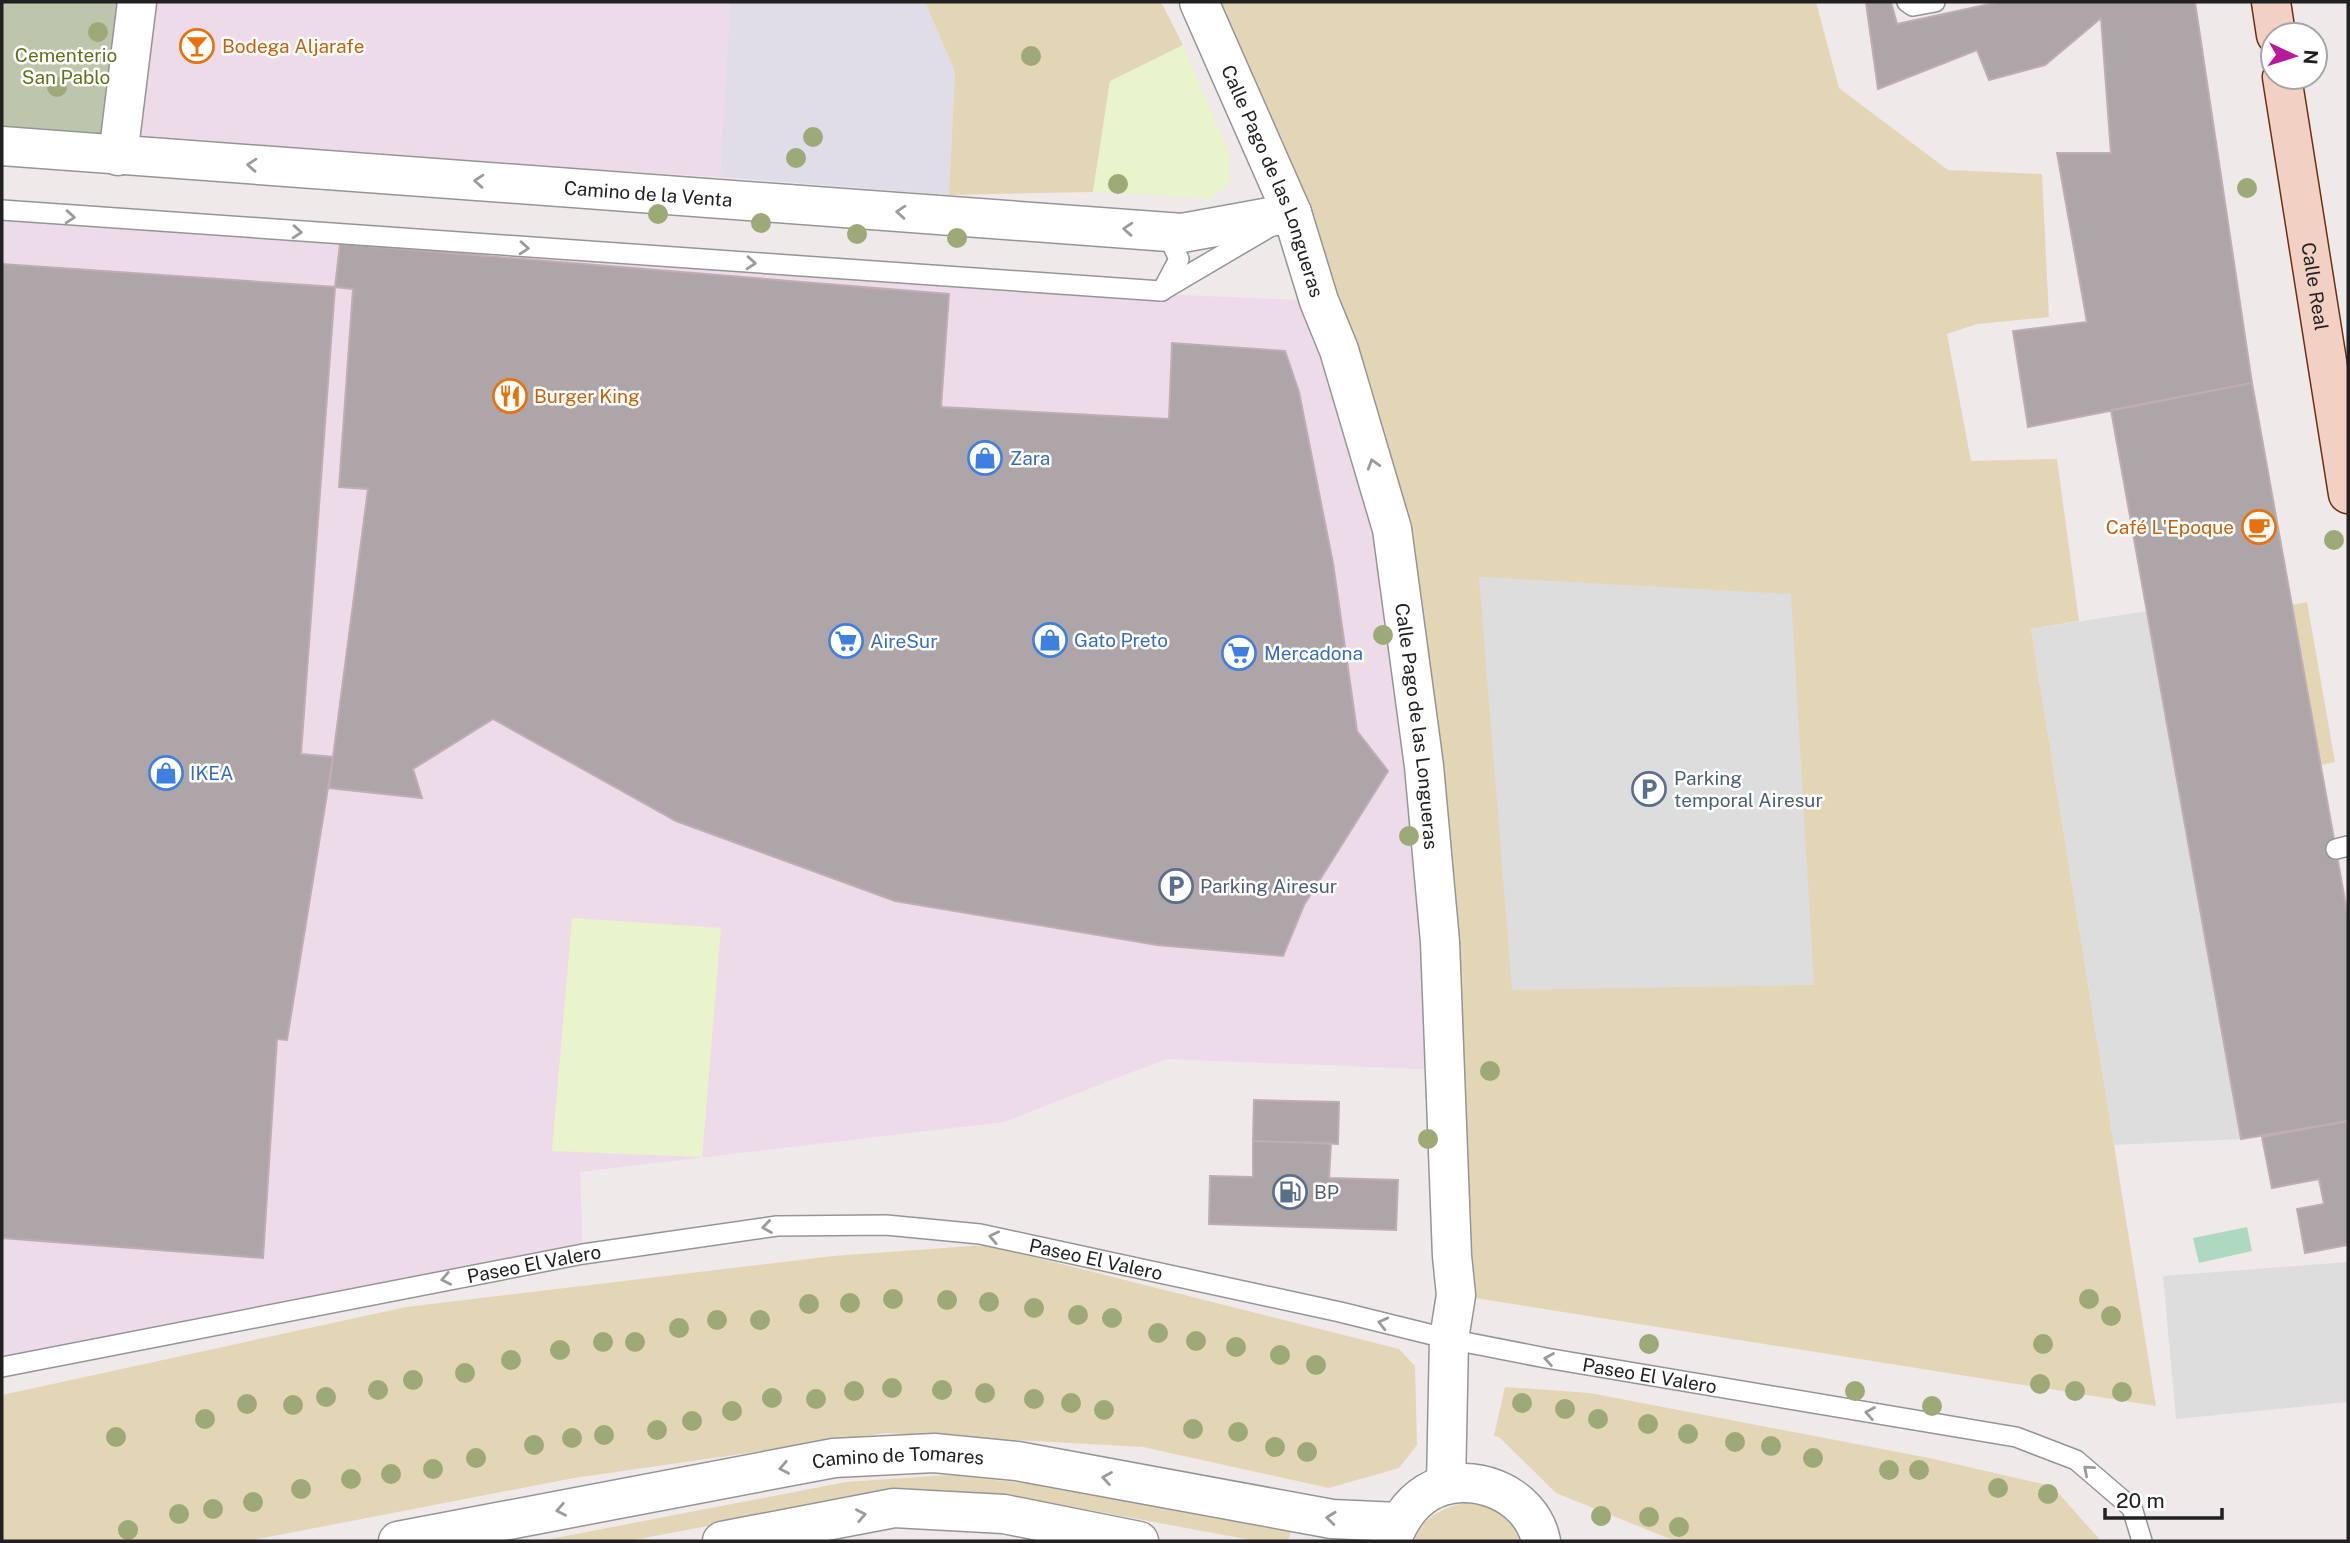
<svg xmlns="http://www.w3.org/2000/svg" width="2350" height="1543" font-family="'Public Sans',sans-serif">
<rect width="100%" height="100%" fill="#f0e9ea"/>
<path fill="#eedbea" d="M 147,2 L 730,2 L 720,177 L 131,142 Z
M 2,206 L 1117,292 L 1319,301 L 1392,530 L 1446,1070 L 1166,1059 L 1004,1122 L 580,1172 L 583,1254 L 2,1360 Z"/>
<path fill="#e0dce8" d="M 730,2 L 925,2 L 955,72 L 949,195 L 720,177 Z"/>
<path fill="#e3d6b6" d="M 925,2 L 1161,2 L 1183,45 L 1110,82 L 1093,192 L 949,195 L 955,72 Z
M 1199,2 L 1816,2 L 1839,88 L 1948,170 L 2042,174 L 2049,317 L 1977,324 L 1947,334 L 1971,461 L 2057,459 L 2079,621 L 2031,629 L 2156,1406 L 1456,1295 L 1392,529 Z
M 2307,602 L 2335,762 L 2321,765 L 2292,605 Z
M 986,1245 L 1399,1349 L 1415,1366 L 1417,1445 L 1399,1468 L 1329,1488 L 1143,1447 L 887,1433 L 574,1478 L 248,1541 L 2,1541 L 2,1395 L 406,1307 L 833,1256 Z
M 1505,1387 L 1590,1393 L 1929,1458 L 2052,1486 L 2101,1541 L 1675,1541 L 1556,1493 L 1499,1437 L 1494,1436 Z
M 949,1475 L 1042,1485 L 1291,1531 L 1288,1541 L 1256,1541 L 1047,1502 L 942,1490 L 814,1506 L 628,1541 L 540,1541 L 846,1482 Z
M 1464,1503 C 1493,1506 1508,1514 1521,1541 L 1414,1541 C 1422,1518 1441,1508 1464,1503 Z"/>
<path fill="#bdc6ad" d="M 2,2 L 137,2 L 118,156 L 2,146 Z"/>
<path fill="#e9f3cc" d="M 1183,45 L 1229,154 L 1229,184 L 1211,198 L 1093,192 L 1110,81 Z
M 572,918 L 721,928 L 702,1157 L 552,1151 Z"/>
<path fill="#ddd" d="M 1479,577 L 1791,594 L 1814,985 L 1512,990 Z
M 2148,611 L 2195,874 L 2241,1139 L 2114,1145 L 2031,629 Z
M 2348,1262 L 2348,1402 L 2176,1419 L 2163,1276 Z"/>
<path fill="#afd8c0" d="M 2247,1227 L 2252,1251 L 2199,1263 L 2193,1238 Z"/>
<path fill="#aea5a8" stroke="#c0adb4" stroke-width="2" d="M 1891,2 L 1897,24 L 1999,2 L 2195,2 L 2252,383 L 2028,427 L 2013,331 L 2087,322 L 2057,153 L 2111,153 L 2101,18 L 2045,65 L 1989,80 L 1977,50 L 1878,89 L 1866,3 Z
M 340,244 L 949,294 L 941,407 L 1169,419 L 1172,343 L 1285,351 L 1299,392 L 1333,563 L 1357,731 L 1388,771 L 1304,905 L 1283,956 L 1157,945 L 895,901 L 676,821 L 493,719 L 413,769 L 422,798 L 329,788 L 368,489 L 339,487 L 353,289 L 335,287 Z
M 2,264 L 335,287 L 301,754 L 333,757 L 287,1040 L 277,1039 L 263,1258 L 2,1238 Z
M 2252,383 L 2348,917 L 2348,1121 L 2241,1139 L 2111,410 Z
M 1254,1100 L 1339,1102 L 1338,1144 L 1253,1141 Z
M 2348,1121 L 2348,1245 L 2305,1253 L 2297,1209 L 2324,1204 L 2319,1179 L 2272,1188 L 2262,1137 Z
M 1253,1141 L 1331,1143 L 1329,1178 L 1398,1180 L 1396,1230 L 1209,1224 L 1210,1176 L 1253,1177 Z"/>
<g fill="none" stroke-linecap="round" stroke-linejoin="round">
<g stroke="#959595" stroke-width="22">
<g id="service">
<path d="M 1907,2 L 1913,6 L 1935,2"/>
<path d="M 2,210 L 1161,291 L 1268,228"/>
<path d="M 1162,291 L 1179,259 L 1166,232"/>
<path d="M 2336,849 L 2348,846"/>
<path id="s1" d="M 2,1367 L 583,1254 L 777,1226 L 886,1225 L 980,1234 L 1340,1312 L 1449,1339 L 1546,1358 L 2016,1437 L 2076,1460 L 2132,1508 L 2142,1541"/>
</g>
</g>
<g stroke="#959595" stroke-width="41">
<g id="minor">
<path id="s2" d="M 1199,2 L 1292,213 L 1319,301 L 1339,350 L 1392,529 L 1424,766 L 1440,942 L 1452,1256 L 1456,1295 L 1449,1339 L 1446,1485"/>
<path id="s3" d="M 2,146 L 1182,233 L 1292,213"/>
<path d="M 118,156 L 137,2"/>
</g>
</g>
<g stroke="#959595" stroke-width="41">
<g id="tertiary">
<path id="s4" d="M 398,1541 L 834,1458 L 934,1453 L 1017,1461 L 1332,1519 L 1399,1522"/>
<path d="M 722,1541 L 894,1508 L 1004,1514 L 1139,1541"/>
<path d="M 1391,1541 C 1399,1522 1408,1505 1427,1493 C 1468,1468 1531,1492 1541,1541"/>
</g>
</g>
<g stroke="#6d2f13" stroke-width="41">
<g id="secondary">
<path d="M 2271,2 L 2276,35"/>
<path id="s5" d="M 2282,77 L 2348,494"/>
</g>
</g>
<use href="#service" stroke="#fff" stroke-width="19"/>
<use href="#minor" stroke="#fff" stroke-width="38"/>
<use href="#tertiary" stroke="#fff" stroke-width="38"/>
<use href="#secondary" stroke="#f2d0c4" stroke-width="38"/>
</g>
<g fill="#9ea978">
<circle cx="98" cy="32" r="10"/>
<circle cx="1031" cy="56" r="10"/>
<circle cx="57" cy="87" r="10"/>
<circle cx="813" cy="137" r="10"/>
<circle cx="796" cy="158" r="10"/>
<circle cx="1118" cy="184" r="10"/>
<circle cx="2247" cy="188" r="10"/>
<circle cx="658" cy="214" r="10"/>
<circle cx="761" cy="223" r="10"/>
<circle cx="857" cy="234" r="10"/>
<circle cx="957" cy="238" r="10"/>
<circle cx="2334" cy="540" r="10"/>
<circle cx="1383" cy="635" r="10"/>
<circle cx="1409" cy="836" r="10"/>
<circle cx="1490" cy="1071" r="10"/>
<circle cx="1428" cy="1139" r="10"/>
<circle cx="893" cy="1299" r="10"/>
<circle cx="2089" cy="1299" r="10"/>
<circle cx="947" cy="1300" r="10"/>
<circle cx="989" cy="1302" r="10"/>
<circle cx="850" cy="1303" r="10"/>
<circle cx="809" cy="1304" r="10"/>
<circle cx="1034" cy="1308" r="10"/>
<circle cx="1078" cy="1315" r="10"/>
<circle cx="2111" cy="1316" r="10"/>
<circle cx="1112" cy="1318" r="10"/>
<circle cx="717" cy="1320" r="10"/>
<circle cx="760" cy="1320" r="10"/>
<circle cx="679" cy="1328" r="10"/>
<circle cx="1158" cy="1333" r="10"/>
<circle cx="1196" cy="1341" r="10"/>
<circle cx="603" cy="1342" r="10"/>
<circle cx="635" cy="1342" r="10"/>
<circle cx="1649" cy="1344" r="10"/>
<circle cx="2043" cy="1344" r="10"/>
<circle cx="1236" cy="1347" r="10"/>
<circle cx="560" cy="1350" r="10"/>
<circle cx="1280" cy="1355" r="10"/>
<circle cx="511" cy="1360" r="10"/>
<circle cx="1316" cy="1365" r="10"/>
<circle cx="465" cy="1373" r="10"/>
<circle cx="413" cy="1380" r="10"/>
<circle cx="2040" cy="1384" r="10"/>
<circle cx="892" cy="1388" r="10"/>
<circle cx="378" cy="1390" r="10"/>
<circle cx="942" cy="1390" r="10"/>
<circle cx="854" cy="1391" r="10"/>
<circle cx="1855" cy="1391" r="10"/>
<circle cx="2075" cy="1391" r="10"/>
<circle cx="2122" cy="1392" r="10"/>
<circle cx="985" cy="1393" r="10"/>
<circle cx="326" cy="1397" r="10"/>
<circle cx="772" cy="1398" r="10"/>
<circle cx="816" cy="1399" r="10"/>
<circle cx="1034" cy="1399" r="10"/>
<circle cx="1071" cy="1403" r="10"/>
<circle cx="1522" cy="1403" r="10"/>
<circle cx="247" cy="1404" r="10"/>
<circle cx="293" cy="1405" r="10"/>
<circle cx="1932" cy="1406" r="10"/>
<circle cx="1565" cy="1409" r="10"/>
<circle cx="1104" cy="1410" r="10"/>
<circle cx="732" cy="1411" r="10"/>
<circle cx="205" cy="1419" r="10"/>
<circle cx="1598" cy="1419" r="10"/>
<circle cx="692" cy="1421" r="10"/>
<circle cx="1648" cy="1424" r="10"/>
<circle cx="1193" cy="1429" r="10"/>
<circle cx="657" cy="1430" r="10"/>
<circle cx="1238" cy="1432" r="10"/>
<circle cx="1688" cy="1434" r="10"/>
<circle cx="604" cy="1435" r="10"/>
<circle cx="116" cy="1437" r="10"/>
<circle cx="572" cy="1438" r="10"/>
<circle cx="1735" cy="1442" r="10"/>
<circle cx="534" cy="1445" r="10"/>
<circle cx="1771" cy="1446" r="10"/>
<circle cx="1275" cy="1447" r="10"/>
<circle cx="1307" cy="1452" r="10"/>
<circle cx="476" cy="1458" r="10"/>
<circle cx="1813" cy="1458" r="10"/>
<circle cx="433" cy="1469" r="10"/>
<circle cx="1889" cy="1470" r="10"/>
<circle cx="1919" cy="1470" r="10"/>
<circle cx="391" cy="1474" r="10"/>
<circle cx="351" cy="1479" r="10"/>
<circle cx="1998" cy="1488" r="10"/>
<circle cx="301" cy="1489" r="10"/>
<circle cx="2048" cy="1494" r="10"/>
<circle cx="253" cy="1502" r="10"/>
<circle cx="213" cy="1509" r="10"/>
<circle cx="179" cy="1514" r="10"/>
<circle cx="1601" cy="1516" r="10"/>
<circle cx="1649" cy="1517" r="10"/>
<circle cx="1679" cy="1527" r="10"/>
<circle cx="128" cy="1530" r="10"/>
</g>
<defs><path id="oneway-chevron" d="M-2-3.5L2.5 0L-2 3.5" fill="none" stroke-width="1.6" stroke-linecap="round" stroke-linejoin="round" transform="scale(1.75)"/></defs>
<g stroke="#9b9b9b">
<use href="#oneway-chevron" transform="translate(252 165) rotate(-176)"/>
<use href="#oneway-chevron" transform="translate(479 181) rotate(-176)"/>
<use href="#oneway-chevron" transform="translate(901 212) rotate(-176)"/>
<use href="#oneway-chevron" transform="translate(70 217) rotate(4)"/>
<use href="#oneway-chevron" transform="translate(1128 229) rotate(-176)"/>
<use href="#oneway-chevron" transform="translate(297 232) rotate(4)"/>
<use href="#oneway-chevron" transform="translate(524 248) rotate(4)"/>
<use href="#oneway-chevron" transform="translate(751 263) rotate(4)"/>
<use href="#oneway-chevron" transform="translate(1373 464) rotate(-107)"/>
<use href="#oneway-chevron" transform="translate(767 1227) rotate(172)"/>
<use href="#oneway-chevron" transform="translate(994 1237) rotate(-168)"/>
<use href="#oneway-chevron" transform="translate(446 1279) rotate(169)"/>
<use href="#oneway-chevron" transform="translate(1383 1323) rotate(-166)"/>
<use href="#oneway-chevron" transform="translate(1549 1359) rotate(-170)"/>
<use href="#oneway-chevron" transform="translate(1870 1413) rotate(-170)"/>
<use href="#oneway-chevron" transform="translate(784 1468) rotate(169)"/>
<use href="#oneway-chevron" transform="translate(2088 1470) rotate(-139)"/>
<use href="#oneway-chevron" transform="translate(1107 1478) rotate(-170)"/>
<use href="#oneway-chevron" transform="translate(561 1510) rotate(169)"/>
<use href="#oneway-chevron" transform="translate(861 1515) rotate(-11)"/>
<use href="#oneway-chevron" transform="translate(1331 1518) rotate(-174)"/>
</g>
<defs>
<g id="bar-ring" transform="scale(1.75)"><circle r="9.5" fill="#fff" stroke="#e8710a" stroke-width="1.5"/><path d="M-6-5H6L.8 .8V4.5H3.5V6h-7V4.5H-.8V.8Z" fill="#e8710a"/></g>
<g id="restaurant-ring" transform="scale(1.75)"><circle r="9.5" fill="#fff" stroke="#e8710a" stroke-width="1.5"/><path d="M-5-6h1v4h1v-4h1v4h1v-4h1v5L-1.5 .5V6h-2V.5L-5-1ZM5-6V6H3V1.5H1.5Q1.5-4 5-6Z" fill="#e8710a"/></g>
<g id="shop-ring" transform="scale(1.75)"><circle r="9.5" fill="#fff" stroke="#3f7fe0" stroke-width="1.5"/><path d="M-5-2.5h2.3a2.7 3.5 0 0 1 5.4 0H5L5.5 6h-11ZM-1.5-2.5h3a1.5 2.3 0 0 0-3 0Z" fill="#3f7fe0"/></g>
<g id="cafe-ring" transform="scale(1.75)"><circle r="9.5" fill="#fff" stroke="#e8710a" stroke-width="1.5"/><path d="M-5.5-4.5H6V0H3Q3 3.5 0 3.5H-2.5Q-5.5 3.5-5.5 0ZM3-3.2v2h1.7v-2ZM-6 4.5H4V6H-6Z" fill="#e8710a"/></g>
<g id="supermarket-ring" transform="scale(1.75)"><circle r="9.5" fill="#fff" stroke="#3f7fe0" stroke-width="1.5"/><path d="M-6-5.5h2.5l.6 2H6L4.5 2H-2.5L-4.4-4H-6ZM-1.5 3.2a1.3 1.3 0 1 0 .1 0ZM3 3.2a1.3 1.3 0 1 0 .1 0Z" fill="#3f7fe0"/></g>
<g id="parking-ring" transform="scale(1.75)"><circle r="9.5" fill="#fff" stroke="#5c6f8a" stroke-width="1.5"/><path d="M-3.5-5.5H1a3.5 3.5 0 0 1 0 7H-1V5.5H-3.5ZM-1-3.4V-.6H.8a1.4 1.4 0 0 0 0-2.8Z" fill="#5c6f8a"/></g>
<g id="fuel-ring" transform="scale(1.75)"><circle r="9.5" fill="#fff" stroke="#5c6f8a" stroke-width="1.5"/><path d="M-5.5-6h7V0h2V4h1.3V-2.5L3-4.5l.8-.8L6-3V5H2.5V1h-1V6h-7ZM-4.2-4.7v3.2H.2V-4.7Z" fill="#5c6f8a"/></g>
</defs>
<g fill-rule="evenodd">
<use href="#bar-ring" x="197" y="46"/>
<use href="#restaurant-ring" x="510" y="396"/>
<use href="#shop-ring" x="985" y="458"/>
<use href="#cafe-ring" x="2259" y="527"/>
<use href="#shop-ring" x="1050" y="640"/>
<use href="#supermarket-ring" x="846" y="641"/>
<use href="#supermarket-ring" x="1239" y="653"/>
<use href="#shop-ring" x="166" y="773"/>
<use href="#parking-ring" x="1649" y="789"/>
<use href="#parking-ring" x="1176" y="886"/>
<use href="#fuel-ring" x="1290" y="1192"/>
</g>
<g text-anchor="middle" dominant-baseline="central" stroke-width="5" stroke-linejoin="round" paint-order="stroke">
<g font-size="19" fill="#c56008" stroke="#fff" text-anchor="start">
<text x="222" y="46">Bodega Aljarafe</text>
<text x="534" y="396">Burger King</text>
<text x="2234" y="527" text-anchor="end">Café L'Epoque</text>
</g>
<g font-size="19" fill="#5b741a" stroke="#fff">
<text x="66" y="55">Cementerio<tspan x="66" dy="22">San Pablo</tspan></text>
</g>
<g font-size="19" fill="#212121" stroke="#fff">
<text stroke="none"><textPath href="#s2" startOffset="194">Calle Pago de las Longueras</textPath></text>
<text stroke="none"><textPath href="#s3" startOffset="648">Camino de la Venta</textPath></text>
<text stroke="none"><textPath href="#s5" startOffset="212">Calle Real</textPath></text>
<text stroke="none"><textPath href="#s2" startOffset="761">Calle Pago de las Longueras</textPath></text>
<text stroke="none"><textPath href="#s1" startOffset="1110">Paseo El Valero</textPath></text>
<text stroke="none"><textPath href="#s1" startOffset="542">Paseo El Valero</textPath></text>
<text stroke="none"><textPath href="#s1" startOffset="1676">Paseo El Valero</textPath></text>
<text stroke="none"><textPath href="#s4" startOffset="508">Camino de Tomares</textPath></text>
</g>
<g font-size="19" fill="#366cbe" stroke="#fff" text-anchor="start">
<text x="1010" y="458">Zara</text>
<text x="1074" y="640">Gato Preto</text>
<text x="870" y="641">AireSur</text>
<text x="1264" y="653">Mercadona</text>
<text x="190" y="773">IKEA</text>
</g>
<g font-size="19" fill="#4e5e75" stroke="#fff" text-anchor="start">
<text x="1674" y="778">Parking<tspan x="1674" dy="22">temporal Airesur</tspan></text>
<text x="1200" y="886">Parking Airesur</text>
<text x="1314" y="1192">BP</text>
</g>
</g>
<rect width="2350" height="1543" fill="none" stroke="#212121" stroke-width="7"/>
<g transform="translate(2294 56) rotate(94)"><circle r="33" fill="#ffffff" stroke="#a6a6a6" stroke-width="2"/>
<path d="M0-5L12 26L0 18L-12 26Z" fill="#b81a99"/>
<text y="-10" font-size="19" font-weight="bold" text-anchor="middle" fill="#212121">N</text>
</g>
<path d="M2105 1508v10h117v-10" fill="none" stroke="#212121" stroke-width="3.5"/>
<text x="2116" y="1508" font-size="21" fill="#212121" stroke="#ffffff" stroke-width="5" paint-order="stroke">20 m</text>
</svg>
